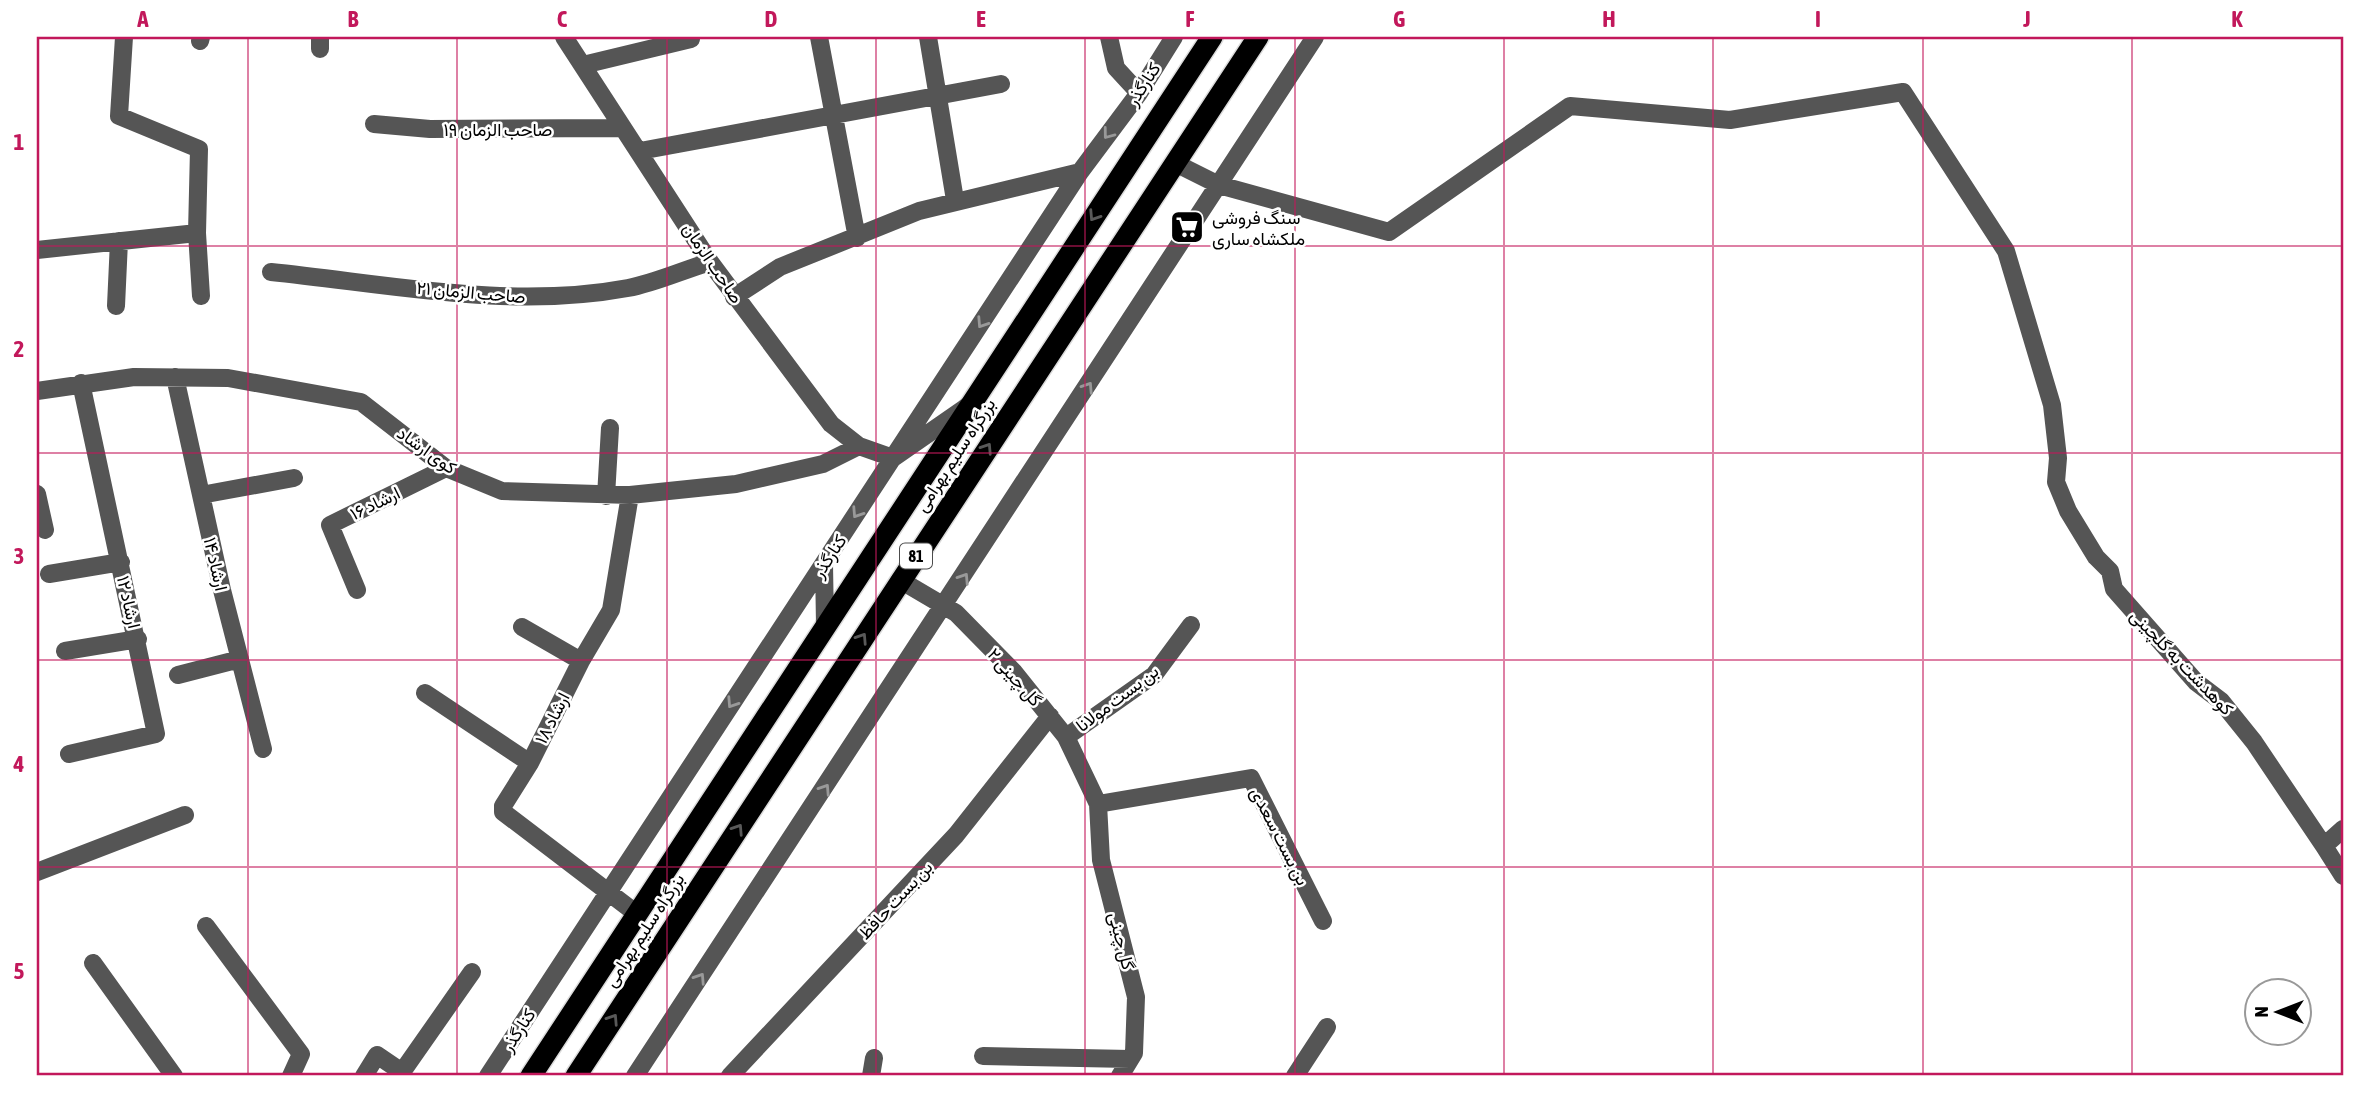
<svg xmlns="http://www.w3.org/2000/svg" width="2380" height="1113" font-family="'Asap Condensed',Vazirmatn,sans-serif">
<rect width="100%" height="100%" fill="#fff"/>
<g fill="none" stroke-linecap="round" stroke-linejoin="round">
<g stroke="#dbdbdb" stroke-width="24">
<path id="highway" d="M 531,1076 L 1212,37
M 576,1076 L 1258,37"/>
</g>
<path stroke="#555" stroke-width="18" d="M 124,37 L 119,116 L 199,149 L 197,233 L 201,296
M 564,37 L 710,262 L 831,424 L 859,446 L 893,458 L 968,406
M 819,37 L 857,238
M 928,37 L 955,200
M 1109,37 L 1116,68 L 1139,93
M 200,41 L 201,37
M 320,49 L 320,37
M 583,65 L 691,39
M 374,124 L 430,129 L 623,128
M 640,151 L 1001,84
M 1175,163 L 1219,185 L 1389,232 L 1570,106 L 1730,120 L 1903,92 L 2006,251 L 2052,405 L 2058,458 L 2056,482 L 2068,511 L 2096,557 L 2110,571 L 2114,589 L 2196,682 L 2221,701 L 2254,742 L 2324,846 L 2343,829
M 37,250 L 197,233
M 271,272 C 389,284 510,310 628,288 C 655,283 683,270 710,262
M 734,297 L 780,267 L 919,211 L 1080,172
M 116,306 L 119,241
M 175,377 L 222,590 L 263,749
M 37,391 L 134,377 L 228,378 L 361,402 L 446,468 L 502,491 L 630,495 L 736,484 L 823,464 L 859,446
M 37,494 L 45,530
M 201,495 L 294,478
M 630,495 L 611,610 L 581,661 L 530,763 L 503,806 L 503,812 L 637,914
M 606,496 L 610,428
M 824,564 L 825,625
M 49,574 L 121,562
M 900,580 L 956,613 L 1014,672 L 1066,737 L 1098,804 L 1101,860 L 1136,997 L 1134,1053 L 1120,1076
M 357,590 L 330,525 L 446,468
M 522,627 L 581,661
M 65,651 L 138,639
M 178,675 L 240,659
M 425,693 L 530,763
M 1066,737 L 1154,675 L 1191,625
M 69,754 L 156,734 L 81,383
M 1098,804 L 1251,778 L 1323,921
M 2324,846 L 2343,876
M 37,872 L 185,815
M 206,926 L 301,1054 L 291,1076
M 93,963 L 174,1076
M 983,1056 L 1130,1059
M 364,1076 L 377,1055 L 402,1072 L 472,972
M 488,1076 L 1080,172 L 1139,93 L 1174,37
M 635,1076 L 1315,37
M 730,1076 L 956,835 L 1050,716
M 871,1076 L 874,1058
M 1295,1076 L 1327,1027"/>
<use href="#highway" stroke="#000" stroke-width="21"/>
</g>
<defs><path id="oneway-chevron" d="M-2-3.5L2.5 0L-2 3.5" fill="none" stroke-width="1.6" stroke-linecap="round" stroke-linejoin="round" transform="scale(1.75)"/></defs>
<g stroke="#999">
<use href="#oneway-chevron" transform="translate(1108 134) rotate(127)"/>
<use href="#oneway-chevron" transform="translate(982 323) rotate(123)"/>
<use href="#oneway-chevron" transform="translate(1088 387) rotate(-57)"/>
<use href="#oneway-chevron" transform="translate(857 513) rotate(123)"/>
<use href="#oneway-chevron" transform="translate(964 578) rotate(-57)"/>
<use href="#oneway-chevron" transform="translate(732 703) rotate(123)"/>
<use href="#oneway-chevron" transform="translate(825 789) rotate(-57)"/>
<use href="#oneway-chevron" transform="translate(700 978) rotate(-57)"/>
</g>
<g stroke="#595959">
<use href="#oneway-chevron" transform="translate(1094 216) rotate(123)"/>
<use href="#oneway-chevron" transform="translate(987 448) rotate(-57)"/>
<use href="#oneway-chevron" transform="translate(862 638) rotate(-57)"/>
<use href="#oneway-chevron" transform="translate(738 829) rotate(-57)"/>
<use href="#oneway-chevron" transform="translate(613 1019) rotate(-57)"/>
</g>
<path fill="none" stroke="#c2185b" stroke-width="2" stroke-opacity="0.55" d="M 248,37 L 248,1076M 457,37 L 457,1076M 667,37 L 667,1076M 876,37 L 876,1076M 1085,37 L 1085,1076M 1295,37 L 1295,1076M 1504,37 L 1504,1076M 1713,37 L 1713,1076M 1923,37 L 1923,1076M 2132,37 L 2132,1076M 37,246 L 2343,246M 37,453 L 2343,453M 37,660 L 2343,660M 37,867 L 2343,867"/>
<defs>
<g id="supermarket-square" transform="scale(1.75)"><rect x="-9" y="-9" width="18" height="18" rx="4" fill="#000" stroke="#fff"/><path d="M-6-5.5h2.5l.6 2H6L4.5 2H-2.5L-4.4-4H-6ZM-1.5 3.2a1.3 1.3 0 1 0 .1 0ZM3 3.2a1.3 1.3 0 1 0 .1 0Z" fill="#fff"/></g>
</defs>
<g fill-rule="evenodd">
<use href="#supermarket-square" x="1187" y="227"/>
</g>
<g text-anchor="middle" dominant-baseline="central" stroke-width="5" stroke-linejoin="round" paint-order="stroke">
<rect fill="#fff" stroke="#4c4c4c" stroke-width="2" x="900" y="543.5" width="32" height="25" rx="5"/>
<g font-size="16" font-weight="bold" fill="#000">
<text x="916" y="556">81</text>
</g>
<g font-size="18" fill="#000" stroke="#fff">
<text transform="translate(1143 84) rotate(-57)">کنارگذر</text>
<text x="498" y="129">صاحب الزمان ۱۹</text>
<text transform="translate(713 263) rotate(56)">صاحب الزمان</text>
<text transform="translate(471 292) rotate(5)">صاحب الزمان ۲۱</text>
<text transform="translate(427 450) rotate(35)">کوی ارشاد</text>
<text transform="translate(955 455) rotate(-57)">بزرگراه سلیم بهرامی</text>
<text transform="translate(375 503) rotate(-26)">ارشاد ۱۶</text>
<text transform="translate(829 556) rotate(-57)">کنارگذر</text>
<text transform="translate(216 564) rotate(77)">ارشاد ۱۴</text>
<text transform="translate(129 602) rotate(77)">ارشاد ۱۲</text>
<text transform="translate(2182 662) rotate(46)">کوهدشت به گلچینی</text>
<text transform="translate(1015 677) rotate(48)">گل چینی ۲</text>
<text transform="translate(1117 698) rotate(-37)">بن بست مولانا</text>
<text transform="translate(552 718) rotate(-63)">ارشاد ۱۸</text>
<text transform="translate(1280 836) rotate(63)">بن بست سعدی</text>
<text transform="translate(895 900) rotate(-47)">بن بست حافظ</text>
<text transform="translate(644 930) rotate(-57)">بزرگراه سلیم بهرامی</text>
<text transform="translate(1122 941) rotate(76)">گل چینی</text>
<text transform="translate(518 1030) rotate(-57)">کنارگذر</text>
</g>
<g font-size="18" fill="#000" stroke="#fff" text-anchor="start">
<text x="1212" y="217">سنگ فروشی<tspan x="1212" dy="21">ملکشاه ساری</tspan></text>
</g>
</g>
<rect width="2380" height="1113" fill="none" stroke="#ffffff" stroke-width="77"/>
<g transform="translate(2278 1012) rotate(270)"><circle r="33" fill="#ffffff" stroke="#999999" stroke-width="2"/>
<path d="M0-5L12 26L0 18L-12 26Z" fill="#000000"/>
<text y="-10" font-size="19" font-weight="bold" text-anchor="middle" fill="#000000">N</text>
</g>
<rect x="38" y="38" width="2304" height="1036" fill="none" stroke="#c2185b" stroke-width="2.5"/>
<g font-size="23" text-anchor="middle" font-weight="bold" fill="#c2185b">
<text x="143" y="27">A</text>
<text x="353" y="27">B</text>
<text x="562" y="27">C</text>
<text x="771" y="27">D</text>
<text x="981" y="27">E</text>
<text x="1190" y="27">F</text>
<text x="1399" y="27">G</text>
<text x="1609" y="27">H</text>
<text x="1818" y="27">I</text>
<text x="2027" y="27">J</text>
<text x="2237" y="27">K</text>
<text x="19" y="150">1</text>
<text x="19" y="357">2</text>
<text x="19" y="564">3</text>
<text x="19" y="772">4</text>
<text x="19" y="979">5</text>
</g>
</svg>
